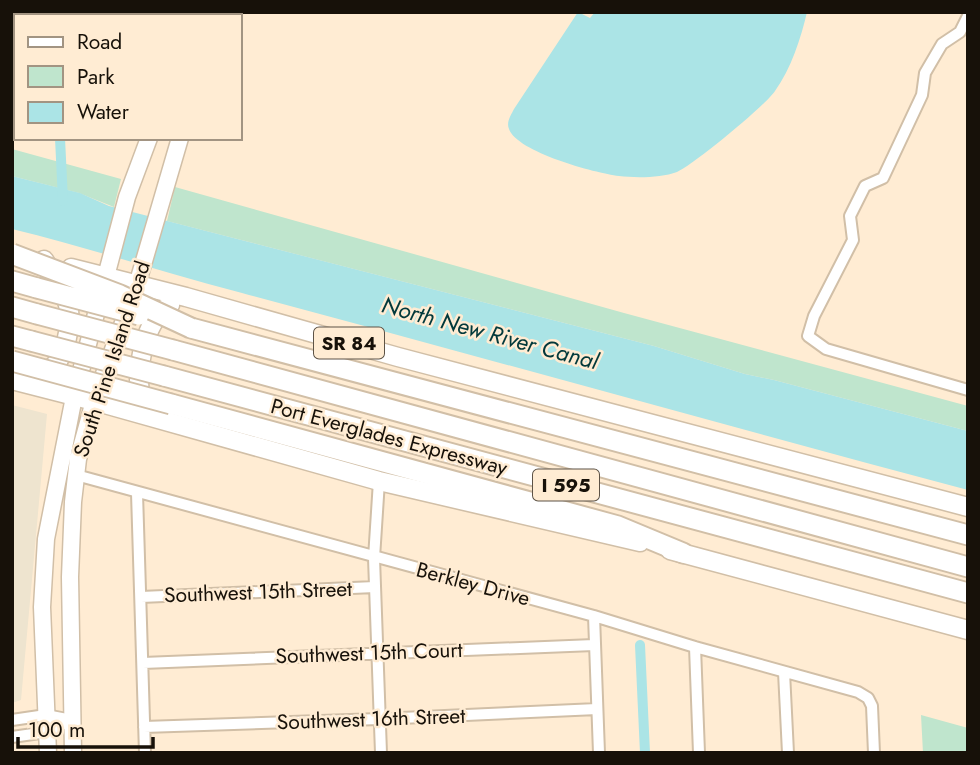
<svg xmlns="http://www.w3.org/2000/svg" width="980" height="765" font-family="Jost,sans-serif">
<rect width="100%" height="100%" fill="#ffecd3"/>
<path fill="#eee4cf" d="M 12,405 L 47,414 L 21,700 L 12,703 Z"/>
<path fill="#bfe5cd" d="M 12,149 L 121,179 L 114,207 L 79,193 L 12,176 Z
M 175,187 L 624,313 L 968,406 L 968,431 L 774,380 L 745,374 L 654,346 L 167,221 Z
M 921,715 L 968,728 L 968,753 L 923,753 Z"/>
<path fill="#abe4e6" d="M 578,12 L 590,18 L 595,12 L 807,12 C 801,38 791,69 775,91 C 766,105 692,166 677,172 C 661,178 635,178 619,176 C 595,173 517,152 509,129 C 506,122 511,115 514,109 Z
M 12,176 L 80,193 L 109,206 L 654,346 L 745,374 L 774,380 L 968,431 L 968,490 C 725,425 484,358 242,293 C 165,273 90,248 12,229 Z"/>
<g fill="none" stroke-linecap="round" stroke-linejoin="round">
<path stroke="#abe4e6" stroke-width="10" d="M 69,16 L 71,12
M 60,138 L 63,201
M 640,645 L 645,753"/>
<g stroke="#d1bfa7" stroke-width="14">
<path id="street" d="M 968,16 L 960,32 L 942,44 L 925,73 L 922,95 L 883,178 L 865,186 L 850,216 L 853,240 L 814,316 L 808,336 L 826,349 L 968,390
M 76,475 L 594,616 L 695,647 L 858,692 L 868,698 L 872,706 L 874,753
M 379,481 L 374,558 L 381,753
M 137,493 L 145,753
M 141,597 L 375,587
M 594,616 L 599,753
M 695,647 L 699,753
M 143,663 L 594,645
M 784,672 L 788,753
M 12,720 L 46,715 L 72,720
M 144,727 L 379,719 L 597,709
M 12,737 L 47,732 L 72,720"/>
</g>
<g stroke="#d1bfa7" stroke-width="19">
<path id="secondary" d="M 191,16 L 193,12
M 217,16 L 218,12
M 48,753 L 42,607 L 46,539 L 74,397 L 127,197 L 149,138
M 73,753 L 70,577 L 73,502 L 78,459 L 94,401 L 137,285 L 180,138"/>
</g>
<g stroke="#d1bfa7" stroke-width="21">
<path id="primary" d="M 71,268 L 186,297 L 398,357 L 968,507
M 38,376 C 54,369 60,362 65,345 C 77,305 64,293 44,260
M 12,380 L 94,401 L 379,481 L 640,542
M 143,407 C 133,378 142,322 170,305
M 670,550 L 968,630"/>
</g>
<g stroke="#d1bfa7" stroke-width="23">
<path id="highway" d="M 12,281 L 37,288
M 12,307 L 37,314
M 191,328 L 968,535
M 12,336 L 31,341
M 173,350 L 968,567
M 164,376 L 968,593
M 171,404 L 618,526 L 683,553"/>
</g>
<use href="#street" stroke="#fff" stroke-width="10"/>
<use href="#secondary" stroke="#fff" stroke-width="16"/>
<use href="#primary" stroke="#fff" stroke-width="18"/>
<use href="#highway" stroke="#fff" stroke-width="19"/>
<g stroke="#d1bfa7" stroke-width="23" stroke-linecap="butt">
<path id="highway-bridge" d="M 12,254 L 120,295 L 191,328
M 37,288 L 139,315
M 37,314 L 173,350
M 31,341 L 164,376
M 12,361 L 171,404"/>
</g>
<use href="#highway-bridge" stroke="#fff" stroke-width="19"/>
</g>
<g text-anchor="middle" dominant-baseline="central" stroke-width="5" stroke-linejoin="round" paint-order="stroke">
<g fill="#ffecd3" stroke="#5d5346" stroke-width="2">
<rect x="314" y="327.5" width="70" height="31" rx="5"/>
<rect x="533" y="469.5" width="66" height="31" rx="5"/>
</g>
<g font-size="19" font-weight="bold" fill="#171109">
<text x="349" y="343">SR 84</text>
<text x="566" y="485">I 595</text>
</g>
<g font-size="21" fill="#171109" stroke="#ffecd3">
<text transform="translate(112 359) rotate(-72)">South Pine Island Road</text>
<text transform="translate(389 437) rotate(15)">Port Everglades Expressway</text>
<text transform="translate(473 584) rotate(15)">Berkley Drive</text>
<text transform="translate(258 592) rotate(-2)">Southwest 15th Street</text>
<text transform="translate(369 653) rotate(-2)">Southwest 15th Court</text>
<text transform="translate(371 719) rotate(-2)">Southwest 16th Street</text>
</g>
<g font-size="23" font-style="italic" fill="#02393b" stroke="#ffecd3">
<text transform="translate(490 333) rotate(15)">North New River Canal</text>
</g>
</g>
<rect width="980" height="765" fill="none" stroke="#171109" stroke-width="28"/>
<rect x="14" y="14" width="228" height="126" fill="#ffecd3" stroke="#a29482" stroke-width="2"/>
<rect x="28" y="37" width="35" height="10" fill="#ffffff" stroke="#a29482" stroke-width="2"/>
<text x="77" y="49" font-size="21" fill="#171109">Road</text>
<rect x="28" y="66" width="35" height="21" fill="#bfe5cd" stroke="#a29482" stroke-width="2"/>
<text x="77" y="84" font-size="21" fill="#171109">Park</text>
<rect x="28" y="102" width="35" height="21" fill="#abe4e6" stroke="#a29482" stroke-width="2"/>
<text x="77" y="119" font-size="21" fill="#171109">Water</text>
<path d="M18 737v10h135v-10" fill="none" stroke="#171109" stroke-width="3.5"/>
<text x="28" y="737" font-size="21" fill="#171109" stroke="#ffecd3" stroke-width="5" paint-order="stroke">100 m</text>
</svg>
